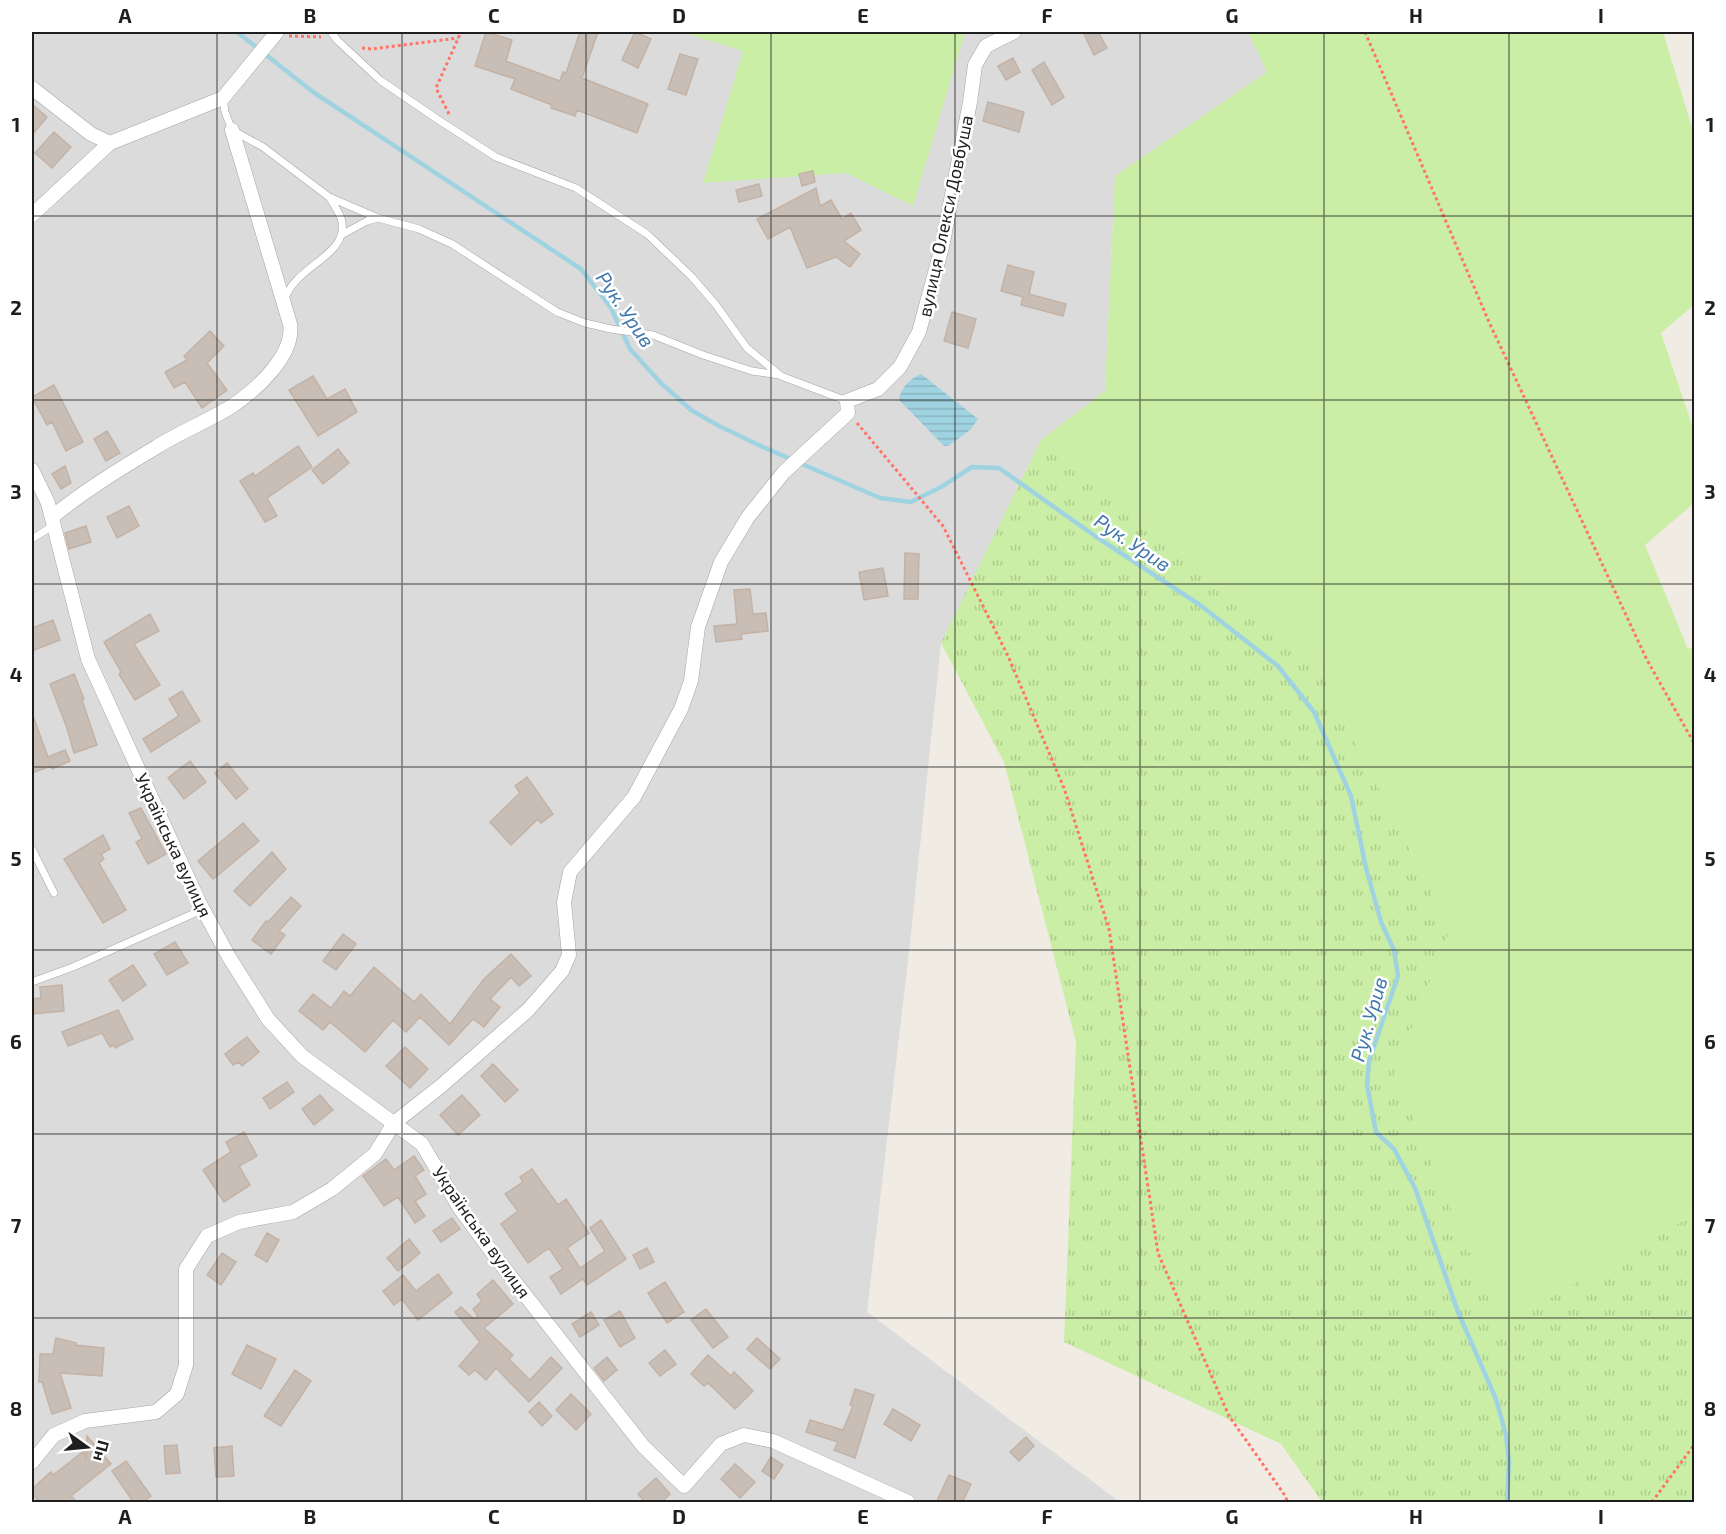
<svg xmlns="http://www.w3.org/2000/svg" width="1726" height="1534" font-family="'Exo 2',sans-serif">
<defs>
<pattern id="grass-tufts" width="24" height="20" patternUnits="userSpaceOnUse" patternTransform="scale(1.5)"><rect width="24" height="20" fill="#caeea5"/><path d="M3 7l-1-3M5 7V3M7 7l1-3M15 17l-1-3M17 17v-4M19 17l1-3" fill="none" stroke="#adcc8e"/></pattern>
<pattern id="water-rules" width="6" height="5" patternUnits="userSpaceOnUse" patternTransform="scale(1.5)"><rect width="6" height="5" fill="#a0d3e1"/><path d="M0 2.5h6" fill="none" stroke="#89b5c1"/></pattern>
</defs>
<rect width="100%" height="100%" fill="#f0ece3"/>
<path fill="#dcdbdb" d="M 32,32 L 724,32 L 743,51 L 704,183 L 964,32 L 1248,32 L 1267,72 L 1115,176 L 1105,391 L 941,643 L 910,943 L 867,1312 L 1120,1502 L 32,1502 Z"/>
<path fill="url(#grass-tufts)" d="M 1041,440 L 1312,655 L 1450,930 L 1394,1073 L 1501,1326 L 1694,1214 L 1694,1502 L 1322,1502 L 1281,1444 L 1064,1342 L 1076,1042 L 1004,762 L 941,643 Z"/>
<path fill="#caeea5" d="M 681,32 L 965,32 L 913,206 L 846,173 L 703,183 L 743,51 Z
M 1248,32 L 1663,32 L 1694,134 L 1694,305 L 1661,333 L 1694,431 L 1694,503 L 1645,545 L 1688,649 L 1694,647 L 1694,1214 L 1501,1327 L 1394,1073 L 1450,930 L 1312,655 L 1041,440 L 1105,391 L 1115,176 L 1267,72 Z"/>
<path fill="url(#water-rules)" d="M 921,374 L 978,419 L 970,430 L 948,446 L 944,446 L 899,400 C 900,388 911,378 921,374 Z"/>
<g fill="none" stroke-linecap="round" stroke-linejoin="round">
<path stroke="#a0d3e1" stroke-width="4.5" d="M 237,32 L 313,92 L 581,269 L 611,308 L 630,349 L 661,383 L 691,410 L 719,426 L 763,447 L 880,498 L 911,502 L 941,487 L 972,467 L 999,468 L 1095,536 L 1200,605 L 1278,666 L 1314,712 L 1351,796 L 1366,868 L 1381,922 L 1394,950 L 1398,976 L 1369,1061 L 1367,1085 L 1376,1132 L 1394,1149 L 1415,1188 L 1458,1312 L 1496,1399 L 1506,1435 L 1509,1462 L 1507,1502"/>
</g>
<path fill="#c8beb6" stroke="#c3b2a5" stroke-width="1.5" d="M 486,32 L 512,40 L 506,61 L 560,81 L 563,72 L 566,73 L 580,32 L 598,32 L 582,78 L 648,104 L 637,133 L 577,110 L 575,116 L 551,108 L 552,105 L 511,89 L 515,79 L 475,66 Z
M 635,32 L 651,39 L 638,68 L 622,60 Z
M 1083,32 L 1098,32 L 1107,48 L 1094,55 Z
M 680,54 L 698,59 L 686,95 L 668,89 Z
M 1013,58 L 1020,72 L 1006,80 L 998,66 Z
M 1044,62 L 1064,97 L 1052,105 L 1032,70 Z
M 988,102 L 1024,112 L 1019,132 L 983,121 Z
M 32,104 L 47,117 L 32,135 Z
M 54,132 L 71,147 L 52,168 L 35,153 Z
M 813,171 L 815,182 L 802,186 L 799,174 Z
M 759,184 L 762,196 L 739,202 L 736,190 Z
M 816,188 L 820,206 L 831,200 L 842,219 L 851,213 L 861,230 L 844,241 L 860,254 L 850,267 L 836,257 L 807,268 L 790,227 L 768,239 L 757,219 Z
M 1008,265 L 1034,272 L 1029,294 L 1066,304 L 1063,316 L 1021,305 L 1023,297 L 1001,291 Z
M 952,312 L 976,319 L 968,348 L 944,341 Z
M 210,331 L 224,346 L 207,363 L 227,390 L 202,408 L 185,382 L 174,388 L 165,372 L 187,360 L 184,356 Z
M 313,376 L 327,399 L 345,389 L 357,412 L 318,436 L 289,390 Z
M 54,385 L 83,442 L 66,451 L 52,422 L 47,425 L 32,397 Z
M 107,431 L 120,453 L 106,461 L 94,439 Z
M 298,446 L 312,467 L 267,498 L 277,516 L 265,522 L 240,481 L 253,473 L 255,476 Z
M 338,449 L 349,463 L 323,484 L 312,470 Z
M 65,466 L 71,483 L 61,489 L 52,474 Z
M 129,506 L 139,526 L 117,538 L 107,517 Z
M 86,526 L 91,542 L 69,549 L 65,533 Z
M 905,553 L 919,554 L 918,599 L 904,599 Z
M 883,568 L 888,596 L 864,600 L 859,572 Z
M 750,589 L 753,614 L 766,613 L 768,631 L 741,634 L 742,639 L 716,642 L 714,626 L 737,624 L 734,590 Z
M 150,614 L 159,631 L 134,644 L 160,685 L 135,700 L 119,674 L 121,672 L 104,642 Z
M 53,620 L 60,640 L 32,651 L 32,628 Z
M 74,674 L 84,699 L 82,700 L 97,745 L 74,753 L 67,728 L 50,684 Z
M 182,691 L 200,721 L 151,752 L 143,739 L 179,716 L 169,699 Z
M 33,716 L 48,757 L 65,750 L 70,761 L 52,769 L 51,766 L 32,773 Z
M 190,761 L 206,782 L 184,799 L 168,778 Z
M 227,763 L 248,789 L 236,799 L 215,773 Z
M 527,777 L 553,814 L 541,823 L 538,819 L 511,845 L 490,822 L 520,793 L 515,786 Z
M 141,808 L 166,854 L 148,864 L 136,842 L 142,839 L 129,813 Z
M 243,823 L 259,841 L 213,879 L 198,861 Z
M 103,835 L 110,849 L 101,854 L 104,859 L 99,863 L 126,910 L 103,923 L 64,859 Z
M 272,852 L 286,869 L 250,906 L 234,891 Z
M 291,897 L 301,906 L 279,931 L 285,935 L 271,954 L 252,940 L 266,921 L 268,922 Z
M 343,934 L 356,944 L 336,970 L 323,961 Z
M 175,942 L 188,963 L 167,975 L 154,954 Z
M 511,954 L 531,976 L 519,986 L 511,977 L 490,999 L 500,1007 L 484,1027 L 473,1019 L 449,1045 L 420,1017 L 406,1032 L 393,1020 L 365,1052 L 330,1022 L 323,1030 L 299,1011 L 313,994 L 331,1008 L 344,991 L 350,996 L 374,967 L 414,1002 L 421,994 L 450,1024 L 484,979 Z
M 133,965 L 146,985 L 123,1001 L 109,980 Z
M 62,985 L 64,1011 L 32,1014 L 32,999 L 41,998 L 40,987 Z
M 118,1010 L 133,1039 L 115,1048 L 114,1045 L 110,1047 L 102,1033 L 68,1046 L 62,1032 Z
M 247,1037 L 259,1052 L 242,1066 L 239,1062 L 233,1065 L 225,1054 Z
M 405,1047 L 428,1069 L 410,1088 L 386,1066 Z
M 493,1064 L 518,1090 L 505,1102 L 481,1076 Z
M 287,1082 L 294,1092 L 270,1109 L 263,1098 Z
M 320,1095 L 333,1110 L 314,1125 L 302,1109 Z
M 462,1095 L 480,1115 L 458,1135 L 440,1115 Z
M 244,1132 L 257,1156 L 239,1166 L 250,1185 L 224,1202 L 203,1170 L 231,1152 L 226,1142 Z
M 414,1156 L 424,1170 L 415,1176 L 426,1194 L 415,1201 L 425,1216 L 415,1223 L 398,1197 L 384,1206 L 363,1176 L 386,1159 L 394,1170 Z
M 532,1169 L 558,1205 L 566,1199 L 589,1233 L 567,1248 L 580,1268 L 605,1251 L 590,1228 L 601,1220 L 626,1259 L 587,1285 L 583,1279 L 561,1294 L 550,1277 L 563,1269 L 549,1248 L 528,1263 L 501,1224 L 518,1211 L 505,1194 L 523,1182 L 520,1177 Z
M 452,1218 L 460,1229 L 441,1242 L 433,1231 Z
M 267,1233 L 279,1240 L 267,1262 L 255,1255 Z
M 409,1239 L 420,1253 L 398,1271 L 387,1258 Z
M 647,1248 L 654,1262 L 640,1269 L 633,1255 Z
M 222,1253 L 236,1262 L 221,1285 L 207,1275 Z
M 438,1274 L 452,1293 L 418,1320 L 402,1299 L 394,1305 L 383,1291 L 403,1275 L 416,1291 Z
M 493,1280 L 513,1304 L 484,1328 L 513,1355 L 509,1359 L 530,1380 L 551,1357 L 562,1368 L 529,1402 L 496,1368 L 486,1380 L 475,1370 L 469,1375 L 459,1366 L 480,1342 L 455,1312 L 461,1307 L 474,1319 L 478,1316 L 473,1309 L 482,1301 L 477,1294 Z
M 665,1282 L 684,1312 L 667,1323 L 648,1293 Z
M 706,1309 L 728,1337 L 713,1348 L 691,1320 Z
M 620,1311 L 635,1338 L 620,1347 L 604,1320 Z
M 591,1312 L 599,1325 L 580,1337 L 572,1324 Z
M 56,1338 L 76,1343 L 75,1345 L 104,1348 L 102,1376 L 60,1373 L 71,1408 L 52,1414 L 42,1382 L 39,1382 L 40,1354 L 53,1354 Z
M 757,1338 L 780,1359 L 770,1369 L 747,1349 Z
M 247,1345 L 276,1359 L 261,1389 L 232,1374 Z
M 665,1350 L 676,1364 L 660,1376 L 649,1363 Z
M 708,1355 L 731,1376 L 734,1372 L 753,1391 L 735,1409 L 708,1383 L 704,1386 L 691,1374 Z
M 607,1357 L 617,1370 L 604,1381 L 594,1368 Z
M 295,1370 L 311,1381 L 281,1426 L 264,1416 Z
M 855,1389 L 874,1395 L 855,1458 L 834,1450 L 838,1442 L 806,1432 L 810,1420 L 843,1430 L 853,1406 L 850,1405 Z
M 571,1394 L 591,1414 L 576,1430 L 556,1410 Z
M 539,1402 L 552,1416 L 542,1426 L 529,1412 Z
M 893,1409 L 920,1425 L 911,1441 L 884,1424 Z
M 87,1436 L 111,1464 L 71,1496 L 78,1503 L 40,1503 L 32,1493 L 32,1489 L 51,1472 L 53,1475 L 84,1451 L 86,1459 Z
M 1026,1437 L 1034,1446 L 1019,1461 L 1010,1452 Z
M 177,1445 L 180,1473 L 166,1474 L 164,1446 Z
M 232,1446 L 234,1476 L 216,1477 L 214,1448 Z
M 771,1457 L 783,1465 L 774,1479 L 762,1471 Z
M 126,1461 L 151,1496 L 141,1503 L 134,1503 L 112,1471 Z
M 735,1464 L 755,1482 L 740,1498 L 721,1479 Z
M 949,1475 L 971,1484 L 962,1503 L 936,1503 Z
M 656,1478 L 670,1494 L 661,1503 L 646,1503 L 638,1494 Z"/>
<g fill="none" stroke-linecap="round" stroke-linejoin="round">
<g stroke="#a5a5a5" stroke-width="8">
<path id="service" d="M 331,32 L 338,41 L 380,80 L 437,119 L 496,157 L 576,188 L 647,234 L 692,277 L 716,305 L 747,348 L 781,376 L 847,401
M 223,98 L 225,112 L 232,130 L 263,147 L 329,197 L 378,218 L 419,229 L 452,244 L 557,312 L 585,323 L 611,329 L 653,335 L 703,355 L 752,371 L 780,375
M 343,234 L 367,221 L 378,218
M 285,299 C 295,265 352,255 341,218 C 338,211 333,203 329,197
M 32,539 L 54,525
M 32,849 L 54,893
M 32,982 L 73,967 L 204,909"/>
</g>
<g stroke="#a5a5a5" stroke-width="15">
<path id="minor" d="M 32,88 L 91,134 L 110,143
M 32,215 L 110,143 L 223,98 L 277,32
M 32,470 L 48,503 L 88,659 L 199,902 L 229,957 L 268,1019 L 302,1056 L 422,1144 L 459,1207 L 497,1259 L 643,1446 L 684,1486 L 721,1444 L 744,1435 L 773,1441 L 908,1502
M 52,517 C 84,491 119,469 155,448 C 179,432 207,422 232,406 C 256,390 295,355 290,324 L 232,130
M 32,1462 L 54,1435 L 85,1421 L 156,1412 L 177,1394 L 186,1365 L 186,1269 L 207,1236 L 239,1222 L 293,1212 L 332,1189 L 375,1154 L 394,1123 L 441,1086 L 528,1010 L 562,971 L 569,955 L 564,902 L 570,872 L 634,797 L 681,709 L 691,681 L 698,627 L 721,562 L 748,517 L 784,472 L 848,413 L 847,401 L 878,389 L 900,367 L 919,332 L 942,247 L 970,102 L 975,65 L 986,46 L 1014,32"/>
</g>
<path stroke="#ff7465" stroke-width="3" stroke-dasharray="3 3" stroke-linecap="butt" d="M 1365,32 L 1489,322 L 1647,660 L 1694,743
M 289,36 L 321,37
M 362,48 L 372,49 L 458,38
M 449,114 L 436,88 L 461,32
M 857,423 L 943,526 L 1008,656 L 1064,788 L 1109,929 L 1158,1253 L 1229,1416 L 1286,1497 L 1287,1502
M 1652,1502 L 1694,1445"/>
<use href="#service" stroke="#fff" stroke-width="7"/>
<use href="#minor" stroke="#fff" stroke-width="14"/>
</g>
<path fill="none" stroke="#1e1e1e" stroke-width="1.5" stroke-opacity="0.55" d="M 217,32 L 217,1502M 402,32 L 402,1502M 586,32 L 586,1502M 771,32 L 771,1502M 955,32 L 955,1502M 1140,32 L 1140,1502M 1324,32 L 1324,1502M 1509,32 L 1509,1502M 32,216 L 1694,216M 32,400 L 1694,400M 32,584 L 1694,584M 32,767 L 1694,767M 32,950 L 1694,950M 32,1134 L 1694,1134M 32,1318 L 1694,1318"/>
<g text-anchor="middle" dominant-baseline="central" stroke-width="5" stroke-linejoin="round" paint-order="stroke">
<g font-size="18" fill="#1e1e1e" stroke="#fff">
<text transform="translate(945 216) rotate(-78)">вулиця Олекси Довбуша</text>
<text transform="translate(174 845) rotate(65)">Українська вулиця</text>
<text transform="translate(482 1232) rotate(55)">Українська вулиця</text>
</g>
<g font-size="20" font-style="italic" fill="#4078ad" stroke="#fff">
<text transform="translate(626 309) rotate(56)">Рук. Урив</text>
<text transform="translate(1133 542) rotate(34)">Рук. Урив</text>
<text transform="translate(1368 1019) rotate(-74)">Рук. Урив</text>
</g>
</g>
<rect width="1726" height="1534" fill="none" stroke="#ffffff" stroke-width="66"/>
<g transform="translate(87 1447) rotate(105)" stroke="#ffffff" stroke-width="4.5" paint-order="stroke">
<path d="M0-4.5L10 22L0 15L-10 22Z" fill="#1e1e1e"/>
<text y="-9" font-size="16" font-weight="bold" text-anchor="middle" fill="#1e1e1e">Пн</text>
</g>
<rect x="33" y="33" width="1660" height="1468" fill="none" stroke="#1e1e1e" stroke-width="2"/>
<g font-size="20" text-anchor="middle" font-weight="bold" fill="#1e1e1e">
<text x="125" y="23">A</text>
<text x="310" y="23">B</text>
<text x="494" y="23">C</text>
<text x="679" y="23">D</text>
<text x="863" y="23">E</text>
<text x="1047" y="23">F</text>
<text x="1232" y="23">G</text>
<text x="1416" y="23">H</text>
<text x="1601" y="23">I</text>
<text x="16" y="132">1</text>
<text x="1710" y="132">1</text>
<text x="16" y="315">2</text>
<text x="1710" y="315">2</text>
<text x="16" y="499">3</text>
<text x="1710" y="499">3</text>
<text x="16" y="682">4</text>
<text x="1710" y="682">4</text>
<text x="16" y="866">5</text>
<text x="1710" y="866">5</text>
<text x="16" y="1049">6</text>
<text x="1710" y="1049">6</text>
<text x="16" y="1233">7</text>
<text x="1710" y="1233">7</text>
<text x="16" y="1416">8</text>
<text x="1710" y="1416">8</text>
<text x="125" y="1524">A</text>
<text x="310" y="1524">B</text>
<text x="494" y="1524">C</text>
<text x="679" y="1524">D</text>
<text x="863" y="1524">E</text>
<text x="1047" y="1524">F</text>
<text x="1232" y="1524">G</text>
<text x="1416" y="1524">H</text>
<text x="1601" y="1524">I</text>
</g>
</svg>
